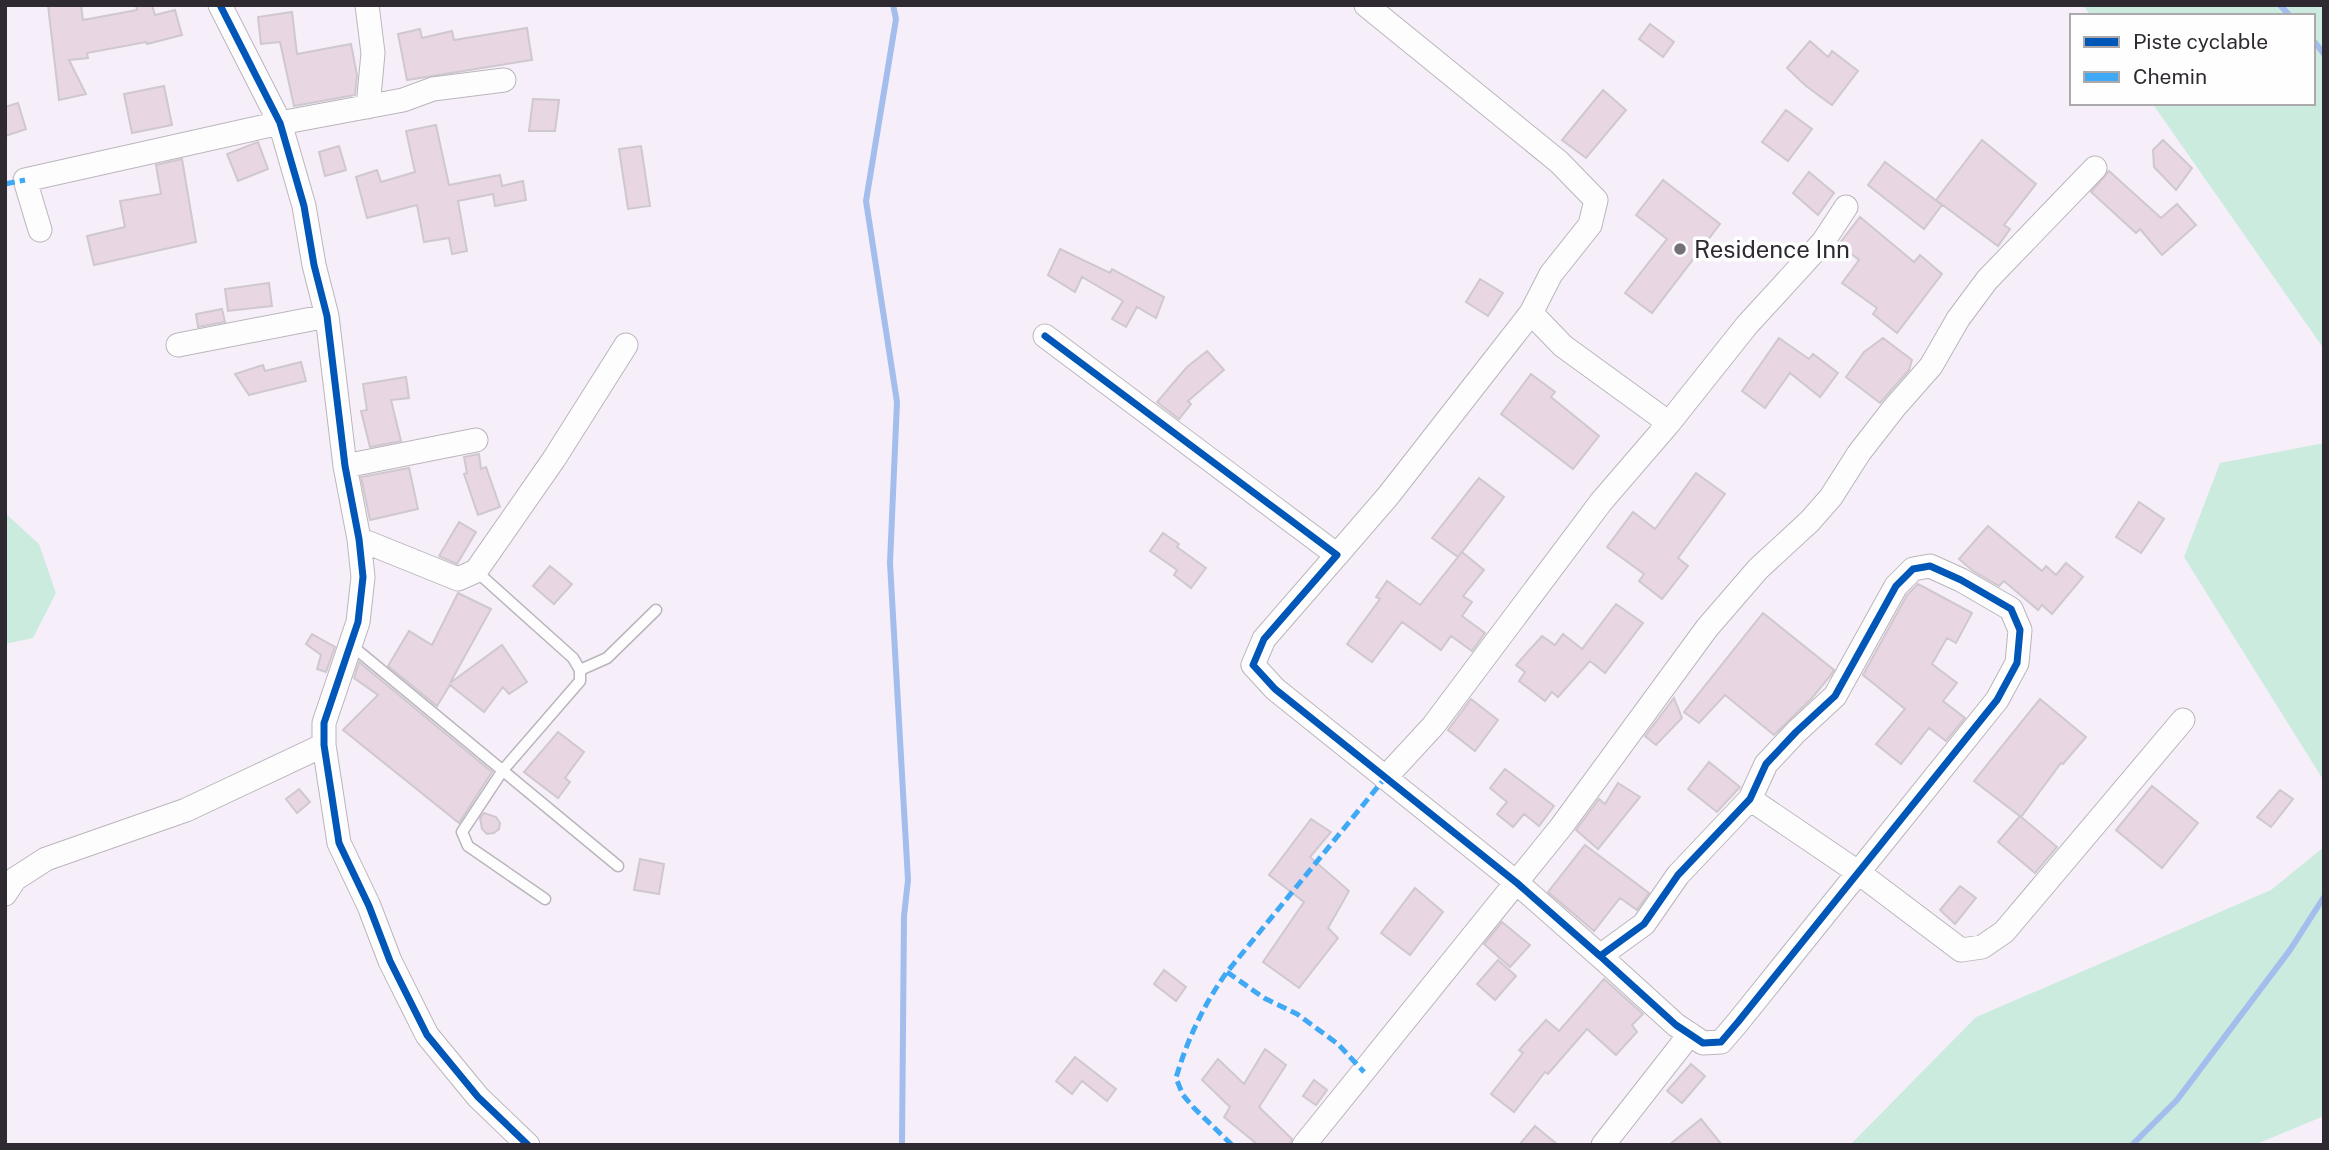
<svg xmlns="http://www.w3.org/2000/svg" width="2329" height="1150" font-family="'Public Sans',sans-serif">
<rect width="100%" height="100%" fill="#f6eff9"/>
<path fill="#ccebdf" d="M 2083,5 L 2324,5 L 2324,349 L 2152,103 L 2313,103 L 2313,16 L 2091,16 Z
M 2324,443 L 2324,781 L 2184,557 L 2220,463 Z
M 5,513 L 39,544 L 56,593 L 33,638 L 5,644 Z
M 2324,847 L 2324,1116 L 2254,1145 L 1850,1145 L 1976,1017 L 2271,890 Z"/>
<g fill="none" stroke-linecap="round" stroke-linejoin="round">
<path stroke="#a3bded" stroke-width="6" d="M 893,5 L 896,19 L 866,201 L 897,402 L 890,563 L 908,880 L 904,916 L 902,1145
M 2280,5 L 2290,16
M 2313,40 L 2324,54
M 2132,1145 L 2177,1100 L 2290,950 L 2324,897"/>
</g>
<path fill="#e8d6e2" stroke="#cfc8cf" stroke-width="2" d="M 48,5 L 81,5 L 83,20 L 137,10 L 136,5 L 152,5 L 155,15 L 175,10 L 182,35 L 147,44 L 146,42 L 87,53 L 88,58 L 69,60 L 86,94 L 59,100 Z
M 292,12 L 297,54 L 351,44 L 357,75 L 355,95 L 294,106 L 280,42 L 261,44 L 258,17 Z
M 1650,24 L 1674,42 L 1663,57 L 1639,39 Z
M 527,28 L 532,60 L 407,80 L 398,34 L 420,29 L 422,38 L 452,31 L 454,40 Z
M 1810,41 L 1828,57 L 1832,51 L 1858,71 L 1832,105 L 1806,86 L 1787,68 Z
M 164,86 L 172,125 L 132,133 L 124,94 Z
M 1603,90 L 1626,110 L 1586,158 L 1562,140 Z
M 533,99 L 559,100 L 555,131 L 529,131 Z
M 18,103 L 26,129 L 5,136 L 5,107 Z
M 1786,110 L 1812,129 L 1788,161 L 1762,142 Z
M 436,125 L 449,185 L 500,175 L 502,186 L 523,181 L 526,200 L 495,206 L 493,194 L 458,201 L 467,251 L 452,254 L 449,238 L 424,242 L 417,205 L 367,218 L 356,177 L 377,170 L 381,182 L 415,172 L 406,131 Z
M 1982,140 L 2036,184 L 2004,225 L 2010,229 L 1998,246 L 1936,200 Z
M 2163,140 L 2192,168 L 2176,190 L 2154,167 L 2153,150 Z
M 258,142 L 268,169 L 238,181 L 227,154 Z
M 339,146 L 346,170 L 325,176 L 319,152 Z
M 641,146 L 650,206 L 628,209 L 619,149 Z
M 182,159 L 196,242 L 94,265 L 87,236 L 125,227 L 120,201 L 161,194 L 156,165 Z
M 1885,162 L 1942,205 L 1924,229 L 1868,185 Z
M 2109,171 L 2161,218 L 2177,204 L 2196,225 L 2162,255 L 2140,229 L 2136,233 L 2091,192 Z
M 1809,172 L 1834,193 L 1818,215 L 1793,193 Z
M 1663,180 L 1720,224 L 1652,313 L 1625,293 L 1667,239 L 1636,215 Z
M 1860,217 L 1914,262 L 1920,255 L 1942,274 L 1897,333 L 1873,314 L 1877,308 L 1842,283 L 1859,260 L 1839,244 Z
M 1060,249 L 1110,273 L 1112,269 L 1164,297 L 1156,318 L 1137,307 L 1126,327 L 1112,319 L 1123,301 L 1082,277 L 1075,292 L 1048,275 Z
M 1480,279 L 1503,293 L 1488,316 L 1466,302 Z
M 269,283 L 272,306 L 228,311 L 225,289 Z
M 222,309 L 225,322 L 198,327 L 196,314 Z
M 1779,338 L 1809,359 L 1813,354 L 1838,373 L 1820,397 L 1790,373 L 1765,408 L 1742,391 Z
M 1883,338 L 1912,360 L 1909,370 L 1880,403 L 1846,377 L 1864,352 Z
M 1207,351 L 1224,370 L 1188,401 L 1191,404 L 1179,419 L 1157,402 L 1187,367 Z
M 301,362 L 306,381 L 249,395 L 235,374 L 263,365 L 265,371 Z
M 1531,374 L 1555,392 L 1551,397 L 1599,436 L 1573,469 L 1501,414 Z
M 406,377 L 409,398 L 391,400 L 401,441 L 370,447 L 361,411 L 367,410 L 363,384 Z
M 479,454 L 481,469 L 486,467 L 500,507 L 478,515 L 464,474 L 467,473 L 464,457 Z
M 409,468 L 418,509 L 370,520 L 361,477 Z
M 1696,473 L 1725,494 L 1678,558 L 1688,566 L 1662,599 L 1639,581 L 1644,574 L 1607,547 L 1633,512 L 1655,529 Z
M 1479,478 L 1504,497 L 1458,557 L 1432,538 Z
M 2139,502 L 2164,519 L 2141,553 L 2116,537 Z
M 459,522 L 476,532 L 457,564 L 439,556 Z
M 1988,526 L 2042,571 L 2046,566 L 2056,575 L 2066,563 L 2083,577 L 2052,614 L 2042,605 L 2038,610 L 2004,581 L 1999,586 L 1973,571 L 1959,559 Z
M 1163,533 L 1179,544 L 1177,547 L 1206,568 L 1191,588 L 1174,575 L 1177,570 L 1150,551 Z
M 1462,552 L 1484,570 L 1463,596 L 1472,602 L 1462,616 L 1485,633 L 1472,651 L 1451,636 L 1441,650 L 1402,622 L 1372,662 L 1347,644 L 1380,599 L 1376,597 L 1387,581 L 1420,605 Z
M 550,566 L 572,584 L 554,604 L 533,586 Z
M 1918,584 L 1972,613 L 1956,643 L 1947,638 L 1932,664 L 1957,683 L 1943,701 L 1965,718 L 1946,741 L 1929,728 L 1901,764 L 1876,744 L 1905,709 L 1863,675 L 1907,595 Z
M 458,593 L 491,609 L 450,683 L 502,645 L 527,682 L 509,694 L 503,687 L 484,712 L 450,685 L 437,706 L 388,666 L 409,631 L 432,645 Z
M 1616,604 L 1643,623 L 1605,673 L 1590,661 L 1558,697 L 1552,692 L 1545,701 L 1519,681 L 1525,672 L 1516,665 L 1542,636 L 1555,645 L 1563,634 L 1582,649 Z
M 1763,613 L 1834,670 L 1831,675 L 1812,698 L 1774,735 L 1725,695 L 1699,723 L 1684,712 Z
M 312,634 L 335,647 L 326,672 L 317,669 L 321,655 L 306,644 Z
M 359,662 L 492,772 L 459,823 L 343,730 L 378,695 L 354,678 Z
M 1674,698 L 1682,718 L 1656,745 L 1645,736 Z
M 1471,699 L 1498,720 L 1475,751 L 1448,730 Z
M 2040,699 L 2086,737 L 2063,764 L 2061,763 L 2021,817 L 1974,781 Z
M 558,732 L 584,752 L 565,778 L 570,782 L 558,798 L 524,772 Z
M 1709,762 L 1740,787 L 1717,812 L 1688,789 Z
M 1505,769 L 1554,806 L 1539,826 L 1524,814 L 1513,827 L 1497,814 L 1507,802 L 1490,788 Z
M 1618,783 L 1640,797 L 1598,849 L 1576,830 L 1599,799 L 1605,804 Z
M 2152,786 L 2198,823 L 2162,868 L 2116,830 Z
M 299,789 L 310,802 L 297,813 L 286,799 Z
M 2280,790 L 2293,799 L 2271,827 L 2257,817 Z
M 484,813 L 496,817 L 500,823 L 499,829 L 494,833 L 487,834 L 482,829 L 480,818 Z
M 2020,816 L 2057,847 L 2035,873 L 1998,842 Z
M 1311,819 L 1331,832 L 1310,857 L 1349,891 L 1328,928 L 1338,938 L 1299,988 L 1263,962 L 1304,902 L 1269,875 Z
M 1585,845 L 1649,893 L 1637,910 L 1620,898 L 1594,931 L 1548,892 Z
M 640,859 L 664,864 L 659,894 L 634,890 Z
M 1960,886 L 1976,898 L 1955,924 L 1940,910 Z
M 1415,888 L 1443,912 L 1410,955 L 1381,933 Z
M 1502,922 L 1530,945 L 1510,967 L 1484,944 Z
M 1498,960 L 1516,976 L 1495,1000 L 1477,984 Z
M 1164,970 L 1186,987 L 1176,1001 L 1154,984 Z
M 1604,979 L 1643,1014 L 1632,1025 L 1637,1032 L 1616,1055 L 1587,1029 L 1548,1074 L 1545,1072 L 1514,1112 L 1491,1094 L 1523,1053 L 1519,1050 L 1546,1020 L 1559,1031 Z
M 1265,1049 L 1286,1065 L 1259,1107 L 1292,1139 L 1290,1145 L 1258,1145 L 1224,1117 L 1230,1107 L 1202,1080 L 1218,1059 L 1244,1084 Z
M 1075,1057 L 1116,1089 L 1107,1101 L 1082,1081 L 1072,1094 L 1056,1081 Z
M 1691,1064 L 1705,1076 L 1682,1103 L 1667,1091 Z
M 1314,1080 L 1327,1090 L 1316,1105 L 1303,1096 Z
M 1701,1119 L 1722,1145 L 1669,1145 Z
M 1535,1126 L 1558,1145 L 1519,1145 Z"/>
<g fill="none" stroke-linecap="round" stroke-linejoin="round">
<g stroke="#bab5bc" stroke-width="13">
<path id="lane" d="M 476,571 L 573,658 L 580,670 L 580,681 L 503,770 L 462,832 L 468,846 L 545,899
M 351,645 L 618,866
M 580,670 L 607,658 L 656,610"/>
</g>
<g stroke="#bab5bc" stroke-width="25">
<path id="street" d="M 220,5 L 280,123 L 304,206 L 314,265 L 327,316 L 345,466 L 359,539 L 363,577 L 358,622 L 324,723 L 324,745 L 339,843 L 369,906 L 390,961 L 427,1035 L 478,1097 L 528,1145
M 367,5 L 373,53 L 368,107
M 1366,5 L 1559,162 L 1596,200 L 1590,225 L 1551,274 L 1531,313 L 1563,346 L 1669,423
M 40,230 L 25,180 L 280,123 L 403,100 L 433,89 L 504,80
M 1045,336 L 1337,555 L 1264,639 L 1253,665 L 1275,689 L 1517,883 L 1600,956
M 178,345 L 327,316
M 345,466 L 476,440
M 359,539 L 458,579 L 476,571 L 554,459 L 626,345
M 1337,555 L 1388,496 L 1531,313
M 1930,566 L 1961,580 L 2011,609 L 2020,630 L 2017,663 L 1997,700 L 1738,1022 L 1721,1042 L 1703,1043 L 1676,1025 L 1600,956 L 1644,924 L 1678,875 L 1750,799 L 1766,764 L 1796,732 L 1835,696 L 1896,586 L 1913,569 Z
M 1385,778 L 1433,726 L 1601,502 L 1669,423 L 1747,325 L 1823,242 L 1846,207
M 1750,799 L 1859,873 L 1961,950 L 1982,947 L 2004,932 L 2183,720
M 5,894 L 15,879 L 46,859 L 186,810 L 324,745
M 1304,1145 L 1561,827 L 1707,628 L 1758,569 L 1810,521 L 1831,497 L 1859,453 L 1894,408 L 1931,366 L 1958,319 L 1987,280 L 2095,168
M 1603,1145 L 1690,1034"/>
</g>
<use href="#lane" stroke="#fefdfe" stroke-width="10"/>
<use href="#street" stroke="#fefdfe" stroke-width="23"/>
<path stroke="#3fa9f5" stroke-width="5" stroke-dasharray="10 5" stroke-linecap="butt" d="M 5,184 L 25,180
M 1227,972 L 1264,998 L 1297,1014 L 1338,1044 L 1364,1072
M 1232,1145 L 1194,1108 L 1183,1095 L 1176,1078 C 1187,1040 1204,1004 1227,972 L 1385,778"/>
<g stroke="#fefefe" stroke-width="11">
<path id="cycleway" d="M 220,5 L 280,123 L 304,206 L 314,265 L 327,316 L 345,466 L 359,539 L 363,577 L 358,622 L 324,723 L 324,745 L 339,843 L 369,906 L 390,961 L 427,1035 L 478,1097 L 528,1145
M 1045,336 L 1337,555 L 1264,639 L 1253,665 L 1275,689 L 1517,883 L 1600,956
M 1930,566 L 1961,580 L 2011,609 L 2020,630 L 2017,663 L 1997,700 L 1738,1022 L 1721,1042 L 1703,1043 L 1676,1025 L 1600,956 L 1644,924 L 1678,875 L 1750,799 L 1766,764 L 1796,732 L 1835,696 L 1896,586 L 1913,569 Z"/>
</g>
<use href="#cycleway" stroke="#0057b8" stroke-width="7"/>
</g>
<circle fill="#756f77" stroke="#fefefe" stroke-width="2.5" cx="1680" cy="249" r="7"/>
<g text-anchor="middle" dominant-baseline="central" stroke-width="7" stroke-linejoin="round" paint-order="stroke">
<g font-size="24" fill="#2f2a31" stroke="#fefefe" text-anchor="start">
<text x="1694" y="249">Residence Inn</text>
</g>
</g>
<rect width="2329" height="1150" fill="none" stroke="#2f2a31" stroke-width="14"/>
<rect x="2070" y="14" width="245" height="91" fill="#fefefe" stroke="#aba9ac" stroke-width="2"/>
<rect x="2084" y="37" width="35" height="10" fill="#0057b8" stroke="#aba9ac" stroke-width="2"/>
<text x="2133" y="49" font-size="21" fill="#2f2a31">Piste cyclable</text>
<rect x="2084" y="72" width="35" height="10" fill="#3fa9f5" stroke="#aba9ac" stroke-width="2"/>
<text x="2133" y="84" font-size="21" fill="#2f2a31">Chemin</text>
</svg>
